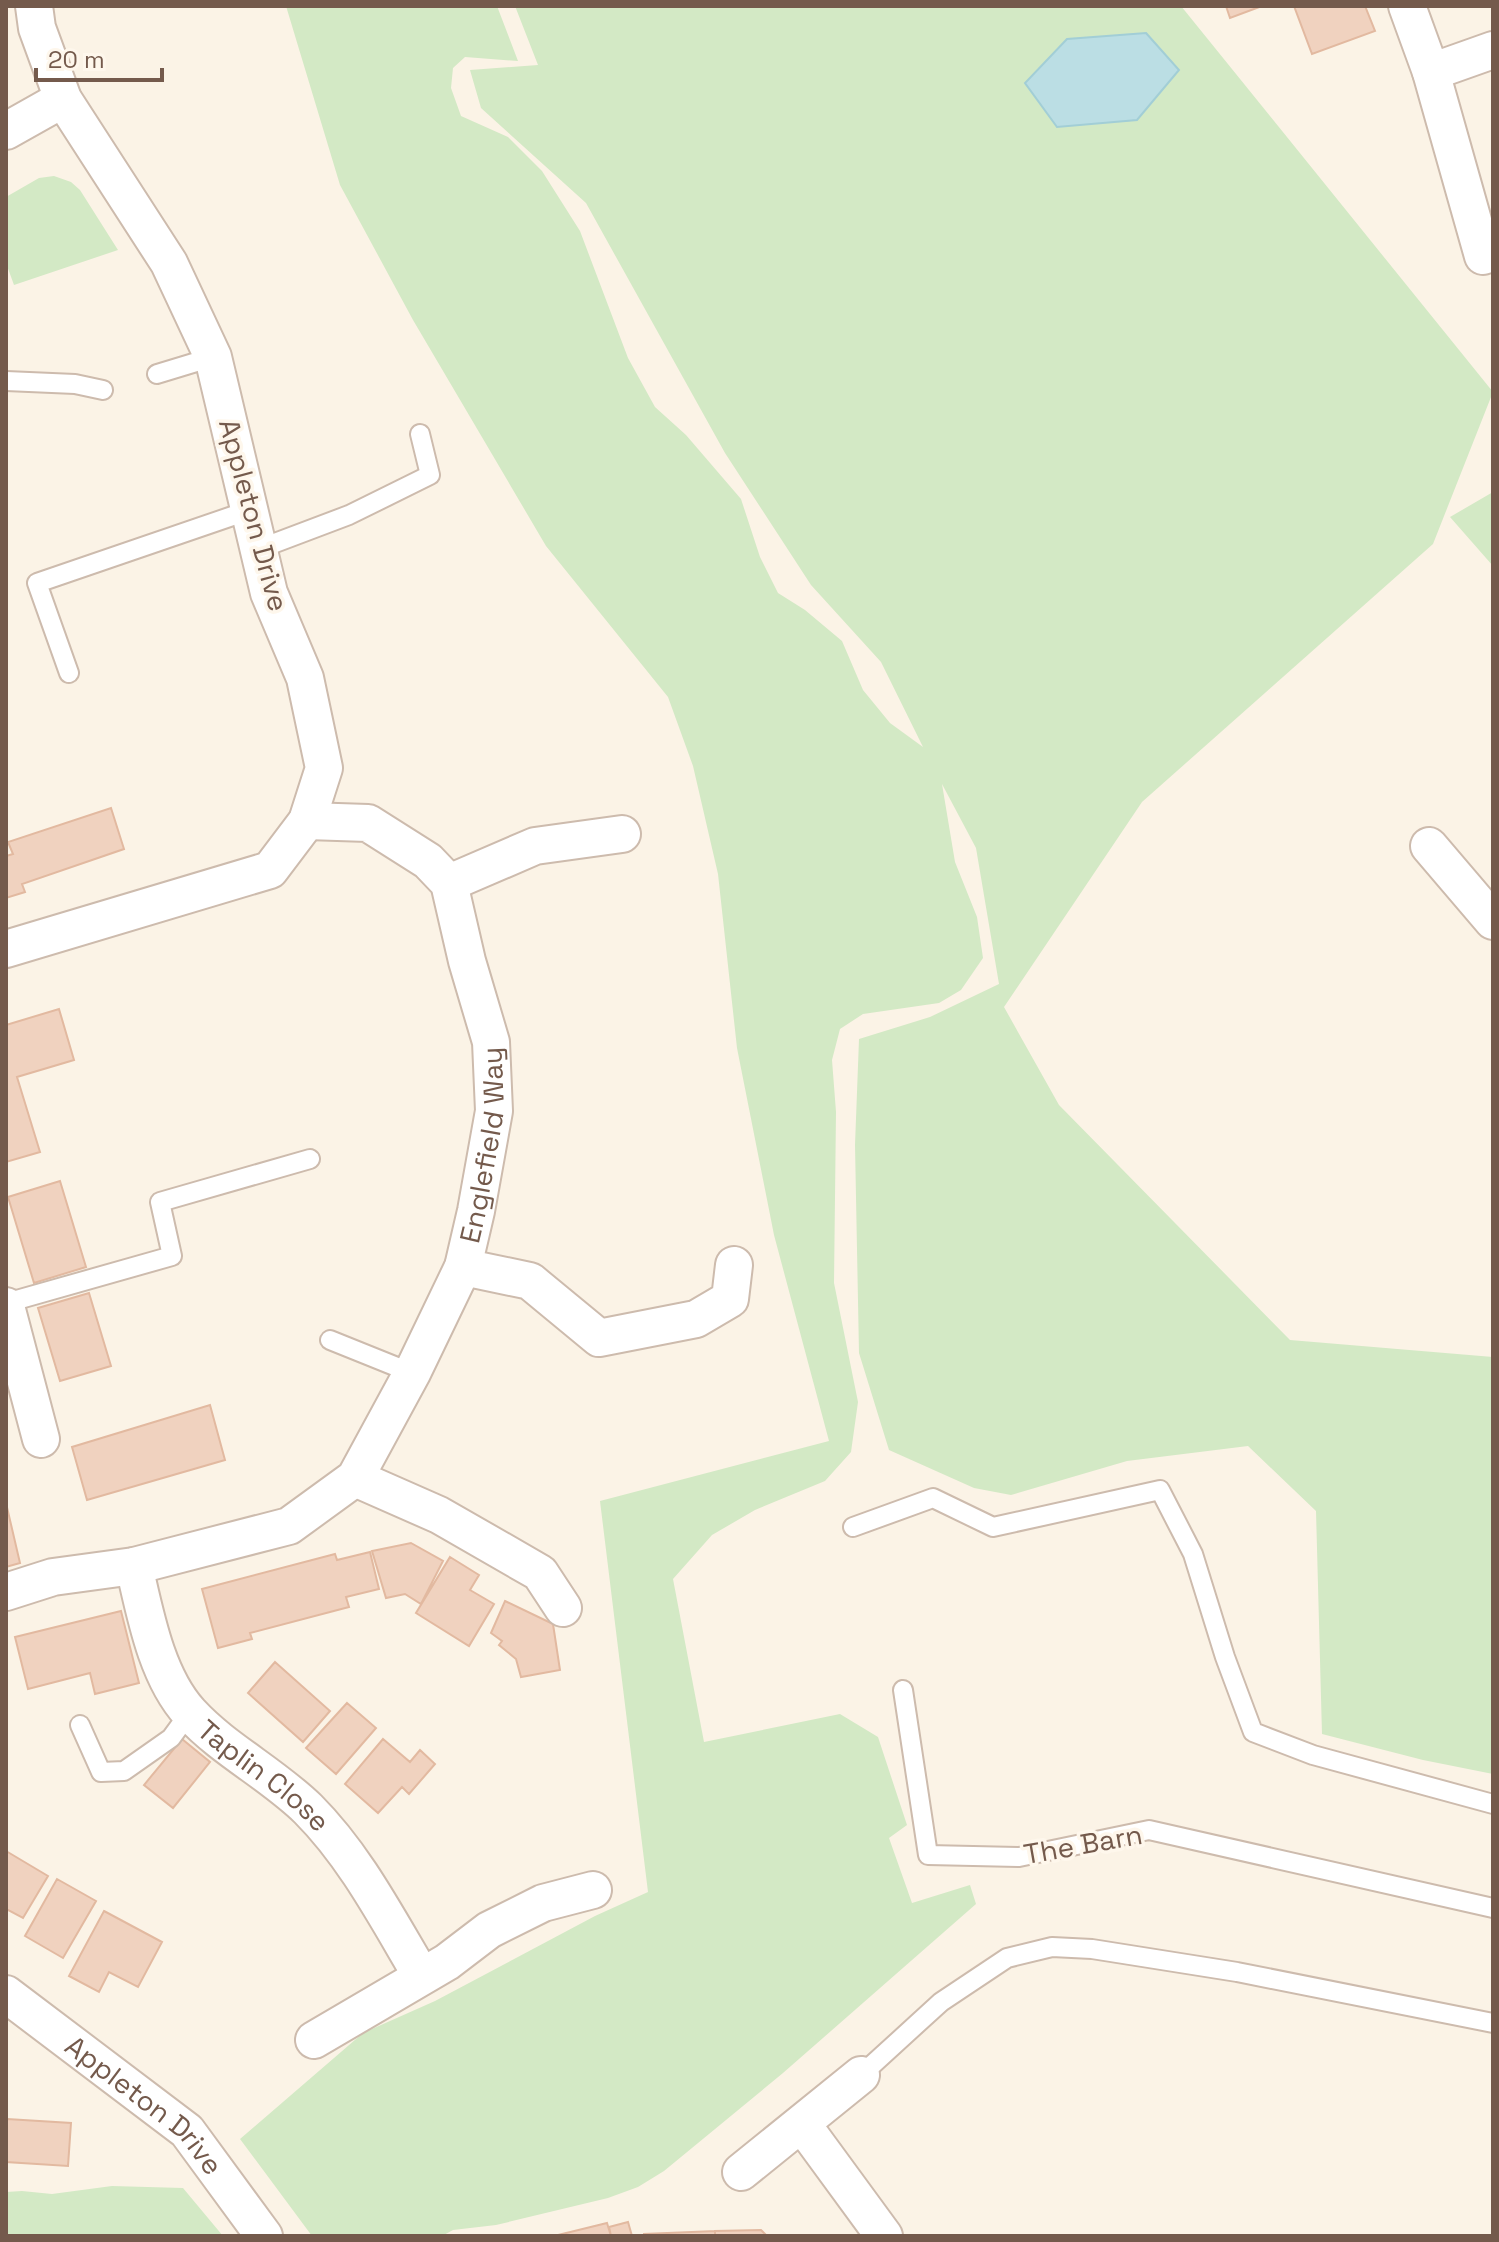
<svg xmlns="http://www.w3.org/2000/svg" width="1499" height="2242" font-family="'Space Grotesk',sans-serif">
<rect width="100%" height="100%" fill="#fbf3e6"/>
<path fill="#d3e9c5" d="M 286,6 L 497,6 L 518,61 L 465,57 L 453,68 L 451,88 L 461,116 L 508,137 L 542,171 L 580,231 L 628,358 L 655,407 L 686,435 L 741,499 L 760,557 L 778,593 L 805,610 L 842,641 L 863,690 L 890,723 L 923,747 L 881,662 L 811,585 L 725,453 L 586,203 L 481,108 L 470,70 L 538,65 L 515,6 L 1181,6 L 1493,392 L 1433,544 L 1142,802 L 1004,1007 L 1059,1105 L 1290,1340 L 1493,1357 L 1493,1774 L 1423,1760 L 1322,1734 L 1316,1511 L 1248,1446 L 1127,1461 L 1011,1495 L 974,1488 L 889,1450 L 859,1353 L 855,1145 L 859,1039 L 930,1017 L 999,984 L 976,848 L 942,784 L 955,862 L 977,917 L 983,958 L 961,990 L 939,1003 L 863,1014 L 840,1029 L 832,1060 L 836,1112 L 834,1283 L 858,1402 L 851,1452 L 825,1481 L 755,1510 L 712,1535 L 673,1579 L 704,1742 L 840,1714 L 878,1737 L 907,1825 L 889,1838 L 912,1903 L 970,1885 L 976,1904 L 783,2073 L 664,2171 L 638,2187 L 608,2198 L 496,2225 L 453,2230 L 442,2236 L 312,2236 L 240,2139 L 363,2033 L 435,2001 L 595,1916 L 648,1892 L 600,1501 L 829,1441 L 774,1235 L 737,1048 L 718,874 L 693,766 L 668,697 L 546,546 L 413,320 L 340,185 Z
M 54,176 L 71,182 L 80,190 L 118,250 L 14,285 L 6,263 L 6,197 L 39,178 Z
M 1493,492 L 1493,566 L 1450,517 Z
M 112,2186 L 183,2188 L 223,2236 L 6,2236 L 6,2192 L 22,2191 L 52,2194 Z"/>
<path fill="#bbdee4" stroke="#a2ced6" stroke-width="2" d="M 1146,33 L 1179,70 L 1137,120 L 1057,127 L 1025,83 L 1067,39 Z"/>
<path fill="#f0d2bf" stroke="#e2b9a0" stroke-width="2" d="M 1226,6 L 1262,6 L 1230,18 Z
M 1294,6 L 1365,6 L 1375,31 L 1312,54 Z
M 111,808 L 124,849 L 22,884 L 25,892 L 6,898 L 6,856 L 13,854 L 8,842 Z
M 59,1009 L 74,1060 L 17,1077 L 40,1152 L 6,1162 L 6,1025 Z
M 60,1181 L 86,1267 L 34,1283 L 8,1197 Z
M 89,1293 L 111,1366 L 60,1381 L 38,1308 Z
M 210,1405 L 225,1460 L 87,1500 L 72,1447 Z
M 6,1503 L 20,1563 L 6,1567 Z
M 411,1543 L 443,1561 L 421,1604 L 405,1594 L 386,1598 L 372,1551 Z
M 370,1552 L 379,1589 L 346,1597 L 349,1607 L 250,1633 L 252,1639 L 218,1648 L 202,1589 L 335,1554 L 337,1560 Z
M 450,1557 L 479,1575 L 470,1590 L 494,1604 L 469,1646 L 416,1613 Z
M 505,1601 L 553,1624 L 560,1670 L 521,1677 L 516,1659 L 499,1645 L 502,1641 L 491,1633 Z
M 121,1611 L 139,1683 L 95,1694 L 90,1673 L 28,1689 L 15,1637 Z
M 275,1662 L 330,1711 L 303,1742 L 248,1693 Z
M 347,1703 L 376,1728 L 336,1774 L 306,1748 Z
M 182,1739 L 210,1762 L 173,1808 L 144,1785 Z
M 383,1739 L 410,1762 L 420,1750 L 435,1764 L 409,1794 L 402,1787 L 378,1813 L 345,1784 Z
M 6,1851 L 48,1876 L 23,1918 L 6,1909 Z
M 57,1879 L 96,1901 L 63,1958 L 25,1936 Z
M 104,1911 L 162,1942 L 138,1987 L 109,1972 L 99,1992 L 69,1976 Z
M 7,2119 L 71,2123 L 68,2166 L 6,2162 Z
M 628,2222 L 632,2236 L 611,2236 L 609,2227 Z
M 607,2223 L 611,2236 L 554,2236 Z
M 761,2230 L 767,2236 L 715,2236 L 715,2231 Z
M 715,2231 L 715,2236 L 644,2236 L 644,2234 Z"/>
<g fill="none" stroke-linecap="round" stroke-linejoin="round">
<g stroke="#cdbbad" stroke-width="22">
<path id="lane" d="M 157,374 L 213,357
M 6,381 L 75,384 L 103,390
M 259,549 L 349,515 L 430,475 L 420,434
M 69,673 L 37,583 L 250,510
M 6,1303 L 172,1256 L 160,1202 L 310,1159
M 330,1340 L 412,1373
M 853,1527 L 933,1498 L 993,1527 L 1160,1490 L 1193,1554 L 1225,1657 L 1253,1732 L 1313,1755 L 1493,1804
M 903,1690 L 928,1855 L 1019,1857 L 1149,1830 L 1493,1908
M 80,1725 L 101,1772 L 124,1771 L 171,1738 L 190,1712
M 861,2075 L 941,2002 L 1007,1958 L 1052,1947 L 1092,1949 L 1237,1972 L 1493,2023"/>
</g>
<g stroke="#cdbbad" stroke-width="40">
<g id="street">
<path d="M 1407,6 L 1431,72 L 1483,256"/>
<path d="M 1431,72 L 1493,50"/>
<path d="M 6,131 L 63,99"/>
<path d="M 1429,846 L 1493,921"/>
<path d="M 449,883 L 535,846 L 622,834"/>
<path d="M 6,949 L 270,870 L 307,821 L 324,768 L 305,678 L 269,593 L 213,357 L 169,263 L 63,99 L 37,28 L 34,6"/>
<path d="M 463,1267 L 530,1281 L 599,1338 L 696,1319 L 730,1299 L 734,1265"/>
<path d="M 6,1306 L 41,1439"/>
<path d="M 355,1478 L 439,1515 L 540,1573 L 563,1608"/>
<path id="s1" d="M 134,1566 C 145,1613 156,1676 190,1713 C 224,1750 271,1773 308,1809 C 355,1856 387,1918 421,1975"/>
<path id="s2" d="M 6,1592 L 53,1577 L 134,1566 L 289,1526 L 355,1478 L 412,1373 L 463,1267 L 476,1211 L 494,1111 L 491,1042 L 467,961 L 449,883 L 428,861 L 368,823 L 307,821"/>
<path id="s3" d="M 6,1994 L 187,2131 L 264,2236"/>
<path d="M 314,2040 L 447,1962 L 489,1930 L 543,1903 L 593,1890"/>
<path d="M 802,2124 L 884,2236"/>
<path d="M 741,2172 L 861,2075"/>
</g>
</g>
<use href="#lane" stroke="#fff" stroke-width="18"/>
<use href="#street" stroke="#fff" stroke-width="36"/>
</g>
<g text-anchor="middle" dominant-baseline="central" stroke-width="7" stroke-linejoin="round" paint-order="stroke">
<g font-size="28" fill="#745a4c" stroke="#fef7ec">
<text transform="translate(254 515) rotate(75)">Appleton Drive</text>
<text stroke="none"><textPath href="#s2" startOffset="734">Englefield Way</textPath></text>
<text stroke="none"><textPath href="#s1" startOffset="256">Taplin Close</textPath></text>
<text transform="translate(1083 1844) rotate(-10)">The Barn</text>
<text stroke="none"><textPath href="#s3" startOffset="178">Appleton Drive</textPath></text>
</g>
</g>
<rect width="1499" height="2242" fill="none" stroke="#745a4c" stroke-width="16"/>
<path d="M36 68v12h126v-12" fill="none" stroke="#745a4c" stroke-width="4"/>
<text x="48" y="68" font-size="24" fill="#745a4c" stroke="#fef7ec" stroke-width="6" paint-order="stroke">20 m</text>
</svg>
